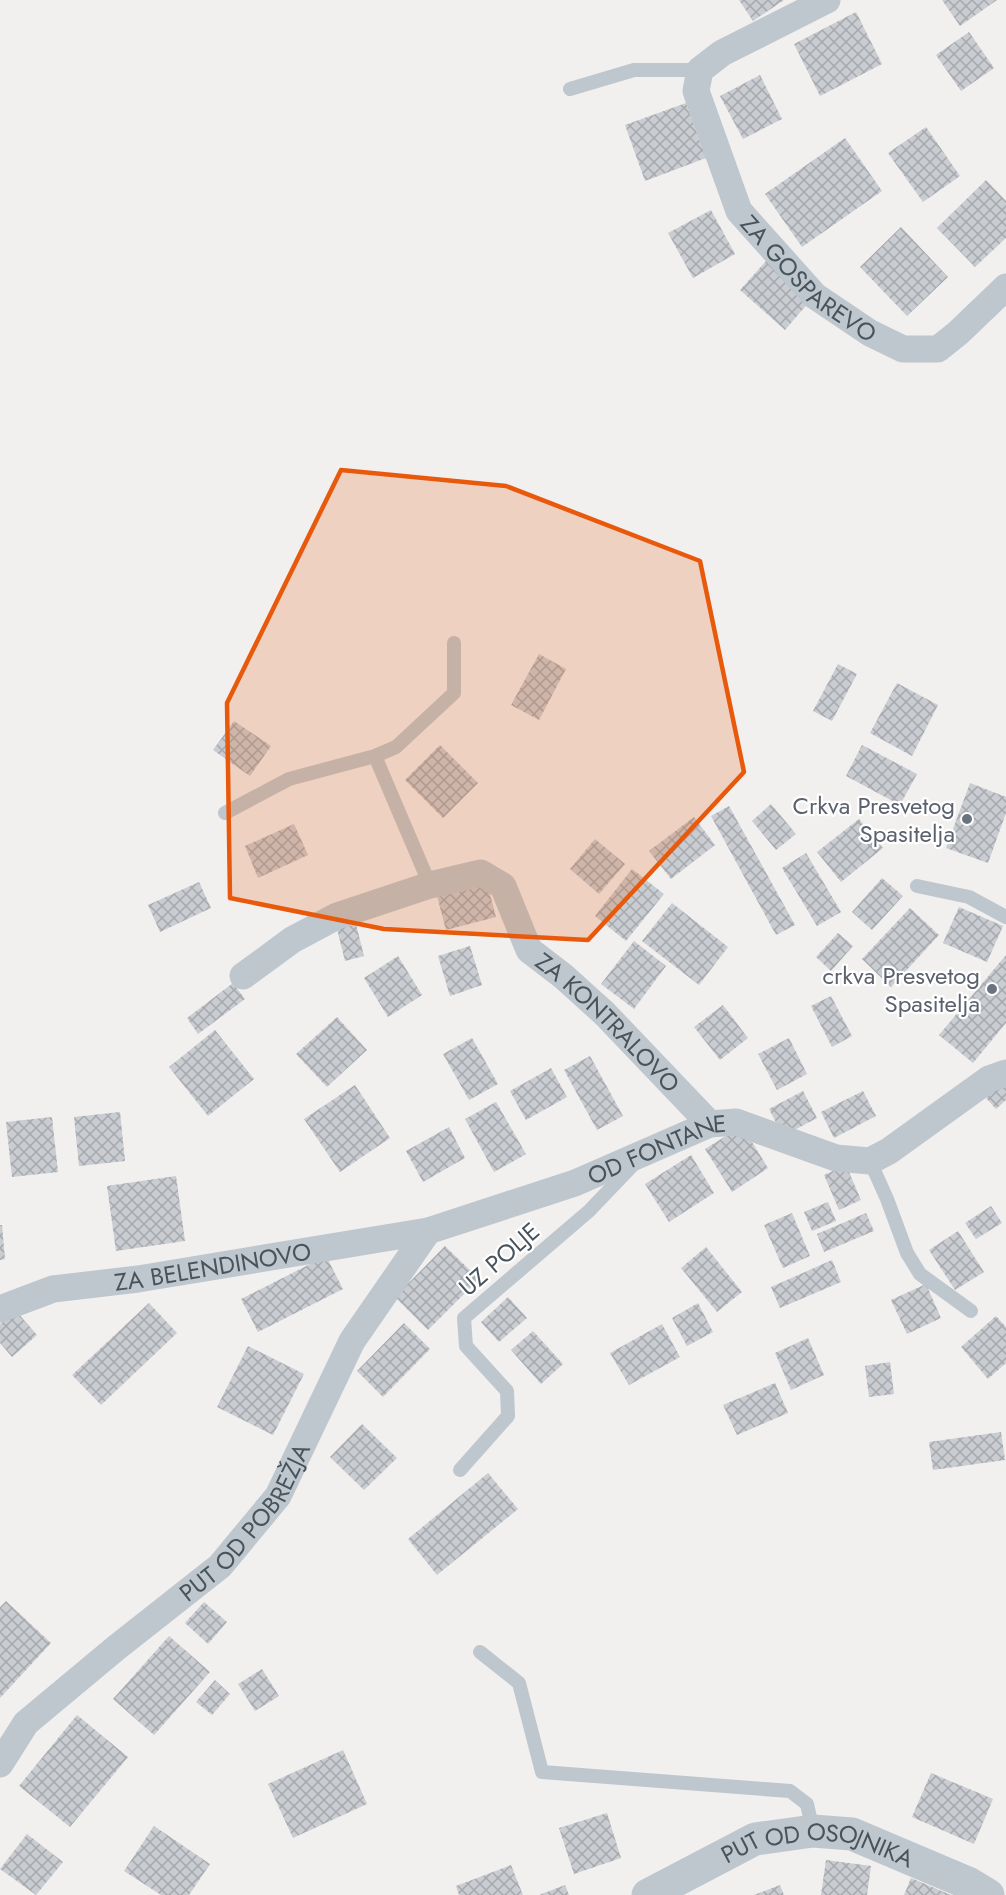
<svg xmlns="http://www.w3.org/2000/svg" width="1006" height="1895" font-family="Jost,sans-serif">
<defs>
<pattern id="building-cross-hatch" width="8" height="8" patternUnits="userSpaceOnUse" patternTransform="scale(1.5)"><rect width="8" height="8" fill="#c9ccd1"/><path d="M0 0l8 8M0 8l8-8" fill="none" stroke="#a5a8ad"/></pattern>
</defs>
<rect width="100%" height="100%" fill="#f2efef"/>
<path fill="url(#building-cross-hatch)" d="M 739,0 L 784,0 L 753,21 Z
M 942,0 L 997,0 L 960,26 Z
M 856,12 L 882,64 L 820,96 L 794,44 Z
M 969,32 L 994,68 L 961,91 L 936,55 Z
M 760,75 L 782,119 L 743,139 L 720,96 Z
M 686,103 L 706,158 L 645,181 L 625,125 Z
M 926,127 L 960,176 L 923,202 L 888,153 Z
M 845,138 L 882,191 L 802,247 L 765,194 Z
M 986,180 L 1006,201 L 1006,238 L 975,267 L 937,228 Z
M 711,210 L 735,254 L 693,278 L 668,233 Z
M 901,227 L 948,277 L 907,316 L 860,267 Z
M 766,261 L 810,301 L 785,330 L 740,290 Z
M 539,654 L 566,669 L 539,720 L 511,705 Z
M 838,664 L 857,674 L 832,721 L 813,711 Z
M 897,683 L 938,705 L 912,756 L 870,733 Z
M 234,721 L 271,746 L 250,776 L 213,750 Z
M 440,745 L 478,783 L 443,818 L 405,780 Z
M 862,745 L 917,774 L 900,805 L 846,776 Z
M 970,783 L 1006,797 L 1006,813 L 988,863 L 946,848 Z
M 771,804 L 796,834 L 776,850 L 752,821 Z
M 729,806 L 795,925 L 776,935 L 711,816 Z
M 694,817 L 715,845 L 671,879 L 649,851 Z
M 859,819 L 883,848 L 841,882 L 817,852 Z
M 294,824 L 308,855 L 258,878 L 245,846 Z
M 595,839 L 625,864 L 599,894 L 570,869 Z
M 806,853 L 841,912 L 817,926 L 782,868 Z
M 632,869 L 664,894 L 626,941 L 595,916 Z
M 882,878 L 903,896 L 872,930 L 852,912 Z
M 199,882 L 211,908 L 160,932 L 148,905 Z
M 487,883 L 496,917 L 446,930 L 437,896 Z
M 672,903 L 728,947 L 699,985 L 642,941 Z
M 959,907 L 1003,926 L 987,962 L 943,943 Z
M 910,908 L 939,935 L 891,987 L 862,959 Z
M 355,920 L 364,956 L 345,961 L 336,925 Z
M 838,933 L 853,946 L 831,971 L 816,957 Z
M 634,941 L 666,966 L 634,1009 L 601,984 Z
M 470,946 L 482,985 L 450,996 L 438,956 Z
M 1006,955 L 1006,1023 L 973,1063 L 939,1035 Z
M 398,956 L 422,995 L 388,1017 L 364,978 Z
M 233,983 L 245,999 L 198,1034 L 187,1018 Z
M 831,996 L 852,1036 L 832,1047 L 811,1006 Z
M 723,1005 L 748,1038 L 720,1060 L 694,1027 Z
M 337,1017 L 367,1050 L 327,1087 L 296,1054 Z
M 215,1030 L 254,1079 L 208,1116 L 169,1067 Z
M 472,1038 L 498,1084 L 469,1100 L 443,1054 Z
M 789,1038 L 807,1074 L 777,1090 L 758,1054 Z
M 590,1056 L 623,1116 L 597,1130 L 564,1070 Z
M 551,1068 L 567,1097 L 526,1120 L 510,1091 Z
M 1004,1082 L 1006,1084 L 1006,1100 L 996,1109 L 986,1098 Z
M 355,1085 L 390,1138 L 340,1172 L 304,1119 Z
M 803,1091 L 817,1118 L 783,1136 L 769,1109 Z
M 863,1091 L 876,1116 L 834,1138 L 821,1112 Z
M 496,1102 L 526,1154 L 494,1172 L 465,1119 Z
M 120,1112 L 125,1161 L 79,1166 L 74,1117 Z
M 52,1117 L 58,1172 L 12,1177 L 6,1122 Z
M 742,1126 L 768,1168 L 732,1192 L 705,1149 Z
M 449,1127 L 465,1158 L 423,1182 L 406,1151 Z
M 691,1155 L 714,1193 L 669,1222 L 645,1184 Z
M 846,1165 L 861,1200 L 839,1210 L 824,1175 Z
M 176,1176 L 185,1241 L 116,1251 L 107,1186 Z
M 828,1202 L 836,1221 L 812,1231 L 804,1212 Z
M 991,1206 L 1002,1223 L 976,1239 L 965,1223 Z
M 792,1213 L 810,1256 L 783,1268 L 764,1225 Z
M 866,1213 L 874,1231 L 824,1252 L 817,1234 Z
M 0,1225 L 2,1225 L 5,1259 L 0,1260 Z
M 958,1231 L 984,1272 L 955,1290 L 929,1250 Z
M 445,1246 L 479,1279 L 428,1330 L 395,1297 Z
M 706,1247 L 742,1292 L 717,1312 L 681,1268 Z
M 326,1256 L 343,1289 L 258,1332 L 241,1299 Z
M 832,1260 L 841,1282 L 780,1308 L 771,1287 Z
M 926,1284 L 941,1318 L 907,1334 L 891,1300 Z
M 508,1297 L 527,1318 L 499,1342 L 481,1322 Z
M 149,1303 L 177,1333 L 101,1405 L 72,1375 Z
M 698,1303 L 713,1332 L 687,1346 L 672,1318 Z
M 16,1311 L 37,1335 L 12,1357 L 0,1343 L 0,1324 Z
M 996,1316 L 1006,1327 L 1006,1363 L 988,1379 L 961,1347 Z
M 404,1323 L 430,1349 L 383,1397 L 357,1371 Z
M 662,1324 L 680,1357 L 629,1385 L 610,1353 Z
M 533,1331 L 563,1364 L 541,1384 L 511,1350 Z
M 808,1338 L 824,1375 L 791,1390 L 775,1353 Z
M 248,1346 L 304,1374 L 273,1435 L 217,1407 Z
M 890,1362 L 894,1394 L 869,1397 L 865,1366 Z
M 775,1383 L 788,1413 L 737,1435 L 723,1405 Z
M 362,1424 L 397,1458 L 364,1490 L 330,1457 Z
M 1001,1432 L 1005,1460 L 933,1470 L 929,1442 Z
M 488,1473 L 518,1509 L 437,1575 L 408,1539 Z
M 6,1601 L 51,1643 L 0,1698 L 0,1607 Z
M 204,1602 L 227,1622 L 208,1644 L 185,1623 Z
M 169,1636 L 210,1672 L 154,1735 L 113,1699 Z
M 262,1669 L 279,1696 L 255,1711 L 238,1684 Z
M 215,1680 L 230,1694 L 212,1715 L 196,1702 Z
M 77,1715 L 128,1757 L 70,1827 L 19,1786 Z
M 343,1750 L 367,1804 L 293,1838 L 268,1784 Z
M 931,1773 L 993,1799 L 974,1844 L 912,1817 Z
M 607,1813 L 621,1858 L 574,1874 L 559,1828 Z
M 154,1826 L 210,1864 L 189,1895 L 161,1895 L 124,1871 Z
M 27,1834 L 63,1862 L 36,1895 L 0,1869 Z
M 826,1860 L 871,1866 L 867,1895 L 821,1895 Z
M 511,1865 L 523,1895 L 459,1895 L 456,1886 Z
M 911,1878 L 951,1895 L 904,1895 Z
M 565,1885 L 569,1895 L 539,1895 Z
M 780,1885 L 784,1895 L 754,1895 Z"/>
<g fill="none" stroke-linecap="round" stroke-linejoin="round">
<path stroke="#bec7cd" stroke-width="14" d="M 570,89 L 634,70 L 700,70
M 375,756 L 430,885
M 225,813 L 289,779 L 375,756 L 396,747 L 454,693 L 454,643
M 917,886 L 969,897 L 1006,917
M 870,1161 L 887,1199 L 907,1253 L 920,1274 L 971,1311
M 460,1470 L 508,1416 L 507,1391 L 466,1346 L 464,1318 L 589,1211 L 633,1165
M 480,1652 L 519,1683 L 542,1772 L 790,1791 L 807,1804 L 813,1831"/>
<g stroke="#bec7cd" stroke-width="27">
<path id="s1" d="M 827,0 L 722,53 L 700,70 L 696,91 L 739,211 L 815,296 L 870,333 L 903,349 L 938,349 L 958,333 L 1006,287"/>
<path id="s2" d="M 243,976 L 292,940 L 337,916 L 430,885 L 481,873 L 503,886 L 529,950 L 563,976 L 604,1013 L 710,1124"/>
<path id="s3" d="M 0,1309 L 53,1289 L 138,1279 L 428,1231 L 575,1183 L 710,1124 L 736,1122 L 836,1158 L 870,1161 L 889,1151 L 989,1079 L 1006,1073"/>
<path id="s4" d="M 0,1764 L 26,1723 L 116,1648 L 220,1566 L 278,1496 L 352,1341 L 428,1231"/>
</g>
<path stroke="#bec7cd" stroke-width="33" id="s5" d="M 648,1895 L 755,1839 L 813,1831 L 852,1834 L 970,1884 L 988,1895"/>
</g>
<path fill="#e8590c" fill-opacity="0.2" stroke="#e8590c" stroke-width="4.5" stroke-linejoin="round" d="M 341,470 L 506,486 L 700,561 L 744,772 L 588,940 L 384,929 L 230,898 L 227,703 Z"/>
<g fill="#6b7280" stroke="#fff" stroke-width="2">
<circle cx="967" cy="819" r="6"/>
<circle cx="992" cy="989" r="6"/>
</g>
<g text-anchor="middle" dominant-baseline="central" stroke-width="4.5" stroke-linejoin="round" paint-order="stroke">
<g font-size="24" fill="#48535c" stroke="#fff">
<text stroke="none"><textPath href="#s1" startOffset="392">ZA GOSPAREVO</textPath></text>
<text stroke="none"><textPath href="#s2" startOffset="464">ZA KONTRALOVO</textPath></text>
<text stroke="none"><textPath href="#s3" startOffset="680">OD FONTANE</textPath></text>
<text transform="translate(499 1259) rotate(-41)">UZ POLJE</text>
<text stroke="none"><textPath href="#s3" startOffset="218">ZA BELENDINOVO</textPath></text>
<text stroke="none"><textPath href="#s4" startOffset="348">PUT OD POBREŽJA</textPath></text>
<text stroke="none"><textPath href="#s5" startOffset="184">PUT OD OSOJNIKA</textPath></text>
</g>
<g font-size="24" fill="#5b616d" stroke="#fff" text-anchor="end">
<text x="955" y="805">Crkva Presvetog<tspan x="955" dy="28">Spasitelja</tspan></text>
<text x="980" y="975">crkva Presvetog<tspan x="980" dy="28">Spasitelja</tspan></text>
</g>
</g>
</svg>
